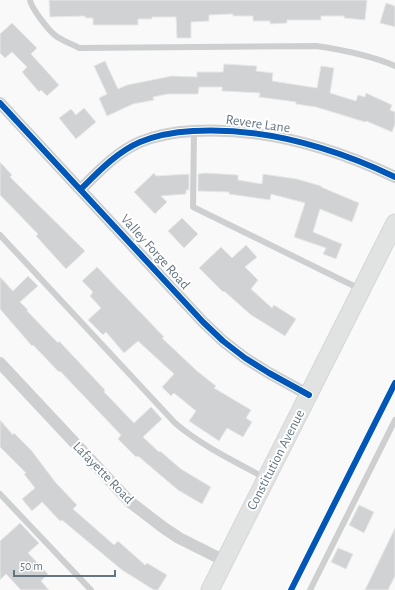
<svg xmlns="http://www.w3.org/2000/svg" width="395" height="590" font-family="'Alegreya Sans',sans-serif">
<rect width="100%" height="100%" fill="#f9f9f9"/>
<path fill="#d0d2d3" stroke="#e8e8e8" d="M 49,0 L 367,0 L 365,20 L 344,18 L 344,16 L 321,16 L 321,20 L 287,20 L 287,23 L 270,24 L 270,21 L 253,21 L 253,16 L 233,16 L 233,14 L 209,15 L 209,21 L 191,22 L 191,38 L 177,38 L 176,17 L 152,17 L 152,19 L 138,19 L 138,25 L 93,25 L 93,18 L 85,18 L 85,16 L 50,17 Z
M 386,3 L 395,6 L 395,27 L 380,23 Z
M 12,23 L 37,48 L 31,54 L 59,85 L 47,96 L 41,90 L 39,92 L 22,72 L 27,67 L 12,52 L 5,58 L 0,53 L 0,34 Z
M 105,61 L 118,89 L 127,85 L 172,76 L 197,77 L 197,72 L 223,72 L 224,64 L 257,66 L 256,71 L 273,73 L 272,81 L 317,88 L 321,66 L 334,68 L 330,93 L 356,101 L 358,95 L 365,97 L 366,93 L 392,105 L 390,110 L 395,112 L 395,124 L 392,132 L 366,121 L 365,122 L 316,107 L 296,104 L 296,102 L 259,97 L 260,93 L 222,91 L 222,87 L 199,87 L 198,94 L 168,94 L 153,97 L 154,100 L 133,104 L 107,116 L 99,98 L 107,94 L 94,66 Z
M 84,108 L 96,122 L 76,139 L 59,118 L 71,109 L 76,115 Z
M 0,162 L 12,175 L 10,177 L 85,251 L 66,269 L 36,236 L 38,234 L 0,195 Z
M 154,173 L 156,176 L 189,174 L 189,190 L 186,190 L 186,194 L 161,196 L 167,202 L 155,214 L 134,192 Z
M 205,173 L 238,175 L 238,180 L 262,184 L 263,174 L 297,179 L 321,186 L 321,187 L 359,203 L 352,222 L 320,209 L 313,232 L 342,244 L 336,259 L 323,254 L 326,248 L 294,237 L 305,203 L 271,194 L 270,200 L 229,194 L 229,192 L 198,191 L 198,174 Z
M 182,218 L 198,234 L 184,248 L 168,231 Z
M 246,245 L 257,257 L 245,267 L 258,280 L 251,289 L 272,308 L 274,305 L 296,319 L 285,336 L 251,315 L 224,291 L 223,292 L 199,268 L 221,247 L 232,258 Z
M 97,267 L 164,337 L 162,338 L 197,371 L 216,386 L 214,388 L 251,410 L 246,418 L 252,422 L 243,437 L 227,428 L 219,441 L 189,421 L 196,411 L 174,393 L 171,396 L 162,387 L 174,374 L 138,341 L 124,353 L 106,332 L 103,335 L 88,320 L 101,308 L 90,296 L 93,292 L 82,281 Z
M 28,276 L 38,286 L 20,302 L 28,310 L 27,311 L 58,343 L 59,341 L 105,390 L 104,392 L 134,423 L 151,407 L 162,419 L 143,437 L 159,452 L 160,451 L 181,469 L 211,487 L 202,504 L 178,490 L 138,456 L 136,457 L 118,439 L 121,435 L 60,371 L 59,372 L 33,345 L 32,346 L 0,309 L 0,277 L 13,291 Z
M 0,420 L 13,435 L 14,433 L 31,450 L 56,483 L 77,505 L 73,509 L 114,545 L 118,541 L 145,565 L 147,563 L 167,575 L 158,590 L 154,590 L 122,570 L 62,520 L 60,521 L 42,502 L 32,511 L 22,499 L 35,488 L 24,474 L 26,473 L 0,447 Z
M 359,505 L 374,512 L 364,533 L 349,525 Z
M 20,523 L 39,543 L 28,553 L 48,574 L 41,581 L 49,590 L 21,590 L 6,574 L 0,580 L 0,541 Z
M 395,528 L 395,576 L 388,590 L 365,590 Z
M 338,548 L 353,554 L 346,569 L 331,562 Z"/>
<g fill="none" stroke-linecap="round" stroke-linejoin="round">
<g stroke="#d5d6d7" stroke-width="19">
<path id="secondary" d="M 210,590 L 395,223"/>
</g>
<path stroke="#cecfd0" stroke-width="6" d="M 30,0 C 31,8 49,31 56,36 C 63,41 72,44 79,48 L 316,46 C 344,50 370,55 395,66
M 194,131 L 193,207 L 360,289
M 0,235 L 175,423 C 202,446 234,461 265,478
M 0,494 L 91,590
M 310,590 L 395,420"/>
<path stroke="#cecfd0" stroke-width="12" d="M 0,103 L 203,322 L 223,341 L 245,358 L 269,373 L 309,395
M 81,189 C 99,171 117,152 140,142 C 157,135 175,132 193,131 C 263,127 332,147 395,177
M 0,363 L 130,502 L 164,528 L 179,538 L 225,561"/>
<use href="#secondary" stroke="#e1e2e2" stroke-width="17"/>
<g stroke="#fff" stroke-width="8">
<path id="cycleway" d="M 0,103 L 203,322 L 223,341 L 245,358 L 269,373 L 309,395
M 81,189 C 99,171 117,152 140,142 C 157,135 175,132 193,131 C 263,127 332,147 395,177
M 291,590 L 395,383"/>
</g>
<use href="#cycleway" stroke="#0057b8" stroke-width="6"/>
</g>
<g text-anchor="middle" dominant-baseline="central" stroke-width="4" stroke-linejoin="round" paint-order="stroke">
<g font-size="14" fill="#657683" stroke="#fff">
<text transform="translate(258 124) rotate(8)">Revere Lane</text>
<text transform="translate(155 252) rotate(48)">Valley Forge Road</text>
<text transform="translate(276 460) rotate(-63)">Constitution Avenue</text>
<text transform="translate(103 473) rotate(46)">Lafayette Road</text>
</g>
</g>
<path d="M14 570v6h101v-6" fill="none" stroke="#657683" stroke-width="2"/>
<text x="20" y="570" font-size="12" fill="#657683" stroke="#ffffff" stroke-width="3" paint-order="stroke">50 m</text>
</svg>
